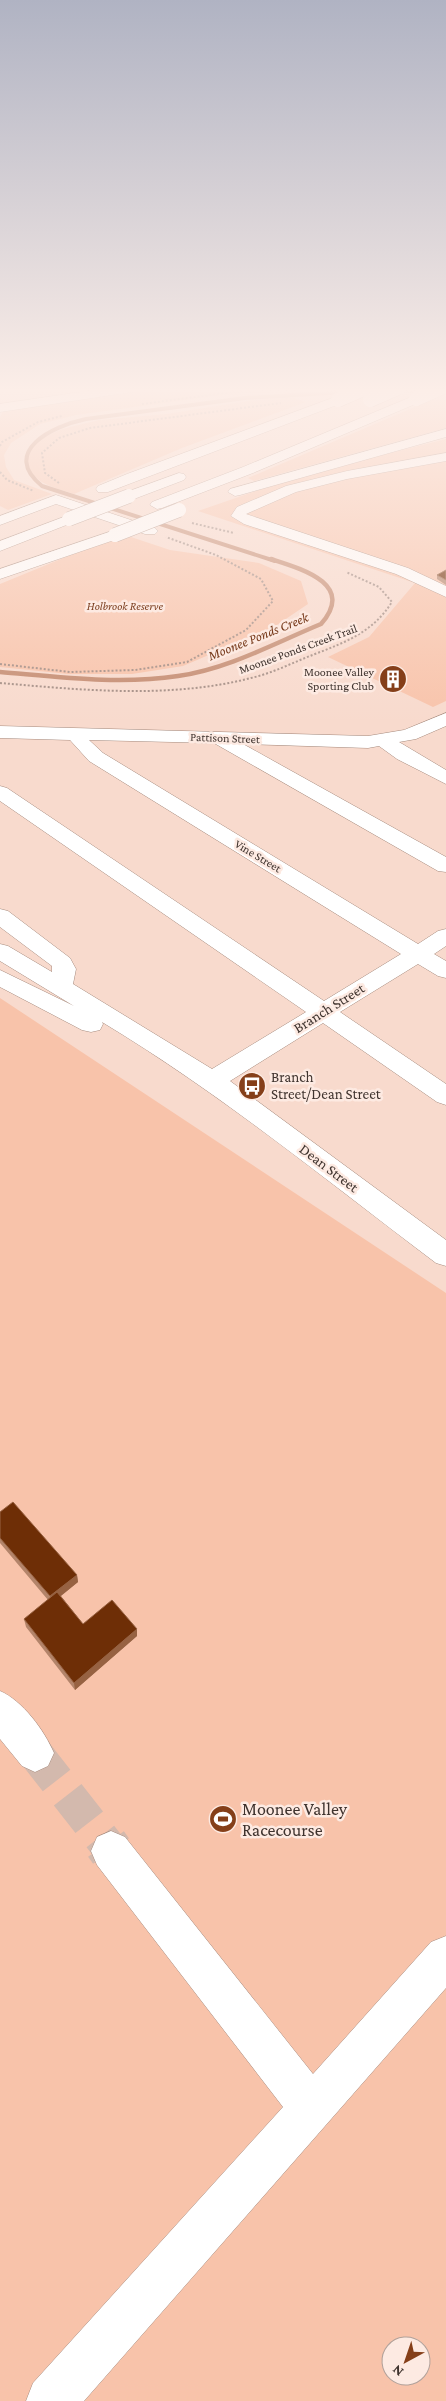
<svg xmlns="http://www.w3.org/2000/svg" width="446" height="2401" font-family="'Crimson Pro',serif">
<rect width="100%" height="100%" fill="#f8dacd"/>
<path fill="#f8c3aa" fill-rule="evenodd" d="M 182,387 L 356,387 L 230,394 L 76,415 L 40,424 L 11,443 L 4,455 L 6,467 L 14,480 L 52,494 L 8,510 L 0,506 L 0,417 L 4,410 L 147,389 Z
M 290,397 L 306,402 L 182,448 L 74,494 C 51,486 31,484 25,457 L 36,441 L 62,429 L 99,420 L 167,414 L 248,401 Z
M 431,400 L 446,400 L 446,428 L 254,481 L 248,478 Z
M 446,439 L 446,701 L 433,707 L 328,657 L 369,637 L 415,583 L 198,511 L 303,475 Z
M 122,534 L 170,550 L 259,563 L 301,581 L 308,604 L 274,627 L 183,666 L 132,674 L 68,674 L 0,667 L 0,584 Z
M 0,998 L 446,1293 L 446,2401 L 0,2401 ZM 391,2346 L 421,2346 L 421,2376 L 391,2376 Z"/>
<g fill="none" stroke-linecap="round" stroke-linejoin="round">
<path stroke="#c48b70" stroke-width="4" d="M 398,391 L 428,390
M 275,561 L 42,486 C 0,452 52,426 86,419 L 245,398 L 345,392"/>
<path stroke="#c48b70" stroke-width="4.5" d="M 0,672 C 59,677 119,685 178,676 C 228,669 275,643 321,624 C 356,584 302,569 271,559"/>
<path stroke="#d3b9ad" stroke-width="35" stroke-dasharray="35 18" stroke-linecap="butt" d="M 35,1753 L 107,1845"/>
<path stroke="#d3b9ad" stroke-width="44" stroke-dasharray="44 22" stroke-linecap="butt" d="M 106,1844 L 111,1851"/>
<g stroke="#a68b7e" stroke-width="1">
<path id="minor" d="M 116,387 L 144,387 L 138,391 L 0,412 L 0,404 Z
M 446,453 L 446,461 L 347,479 L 296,492 L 246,514 L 408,568 L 446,586 L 446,597 L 396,574 L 244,524 L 231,516 L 237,507 L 286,486 L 347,471 Z
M 56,495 L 155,528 L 158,531 L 155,534 L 145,534 L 56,504 L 0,525 L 0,516 Z
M 446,713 L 446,726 L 416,739 L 399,742 L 446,770 L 446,784 L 397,759 L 379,746 L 368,748 L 243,744 L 446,857 L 446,872 L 438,871 L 214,743 L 89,740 L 103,753 L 418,944 L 438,931 L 446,929 L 446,946 L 434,954 L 446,961 L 446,978 L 438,976 L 418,964 L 340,1012 L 446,1084 L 446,1105 L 437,1102 L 323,1023 L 230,1081 L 446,1240 L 446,1266 L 436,1263 C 326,1180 220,1093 102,1022 L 103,1024 L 100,1030 L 91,1032 L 82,1030 L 0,987 L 0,970 L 74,1006 L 0,961 L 0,944 L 8,946 L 52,972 L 52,966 L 0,927 L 0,909 L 8,911 L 70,958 L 76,969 L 73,984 L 212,1069 L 306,1012 L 0,801 L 0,786 L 7,788 L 324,1001 L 401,954 L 89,761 L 70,740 L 0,738 L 0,726 L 368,736 L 404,730 Z
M 0,1691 C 23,1701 44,1730 54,1753 L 48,1766 L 35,1772 L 22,1766 L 0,1739 Z
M 111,1831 L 125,1837 L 313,2074 L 431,1942 L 446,1936 L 446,1988 L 84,2401 L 26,2401 L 33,2383 L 283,2107 L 97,1865 L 91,1851 L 97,1837 Z"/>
</g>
<g stroke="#a68b7e" stroke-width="1">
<path id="highway" d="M 416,395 L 420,396 L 422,399 L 420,402 L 253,473 L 162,508 L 157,509 L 150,505 L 152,502 L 243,467 Z
M 338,396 L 344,400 L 342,403 L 108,492 L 98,492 L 96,489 L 98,486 L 127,474 Z
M 446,429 L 446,437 L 240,495 L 235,496 L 228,492 L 230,489 Z
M 179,473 L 184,474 L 186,477 L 184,480 L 134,499 L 129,500 L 122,496 L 124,493 Z
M 69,515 L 74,516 L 76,519 L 74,522 L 0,551 L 0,541 Z
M 115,530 L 120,532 L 123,535 L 120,538 L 0,579 L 0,569 Z"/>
</g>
<path stroke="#a28c83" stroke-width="2" stroke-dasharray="2 2" stroke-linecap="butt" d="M 142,404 L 232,392 L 322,388
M 0,446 L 2,442 L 38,422 L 62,416
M 0,472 L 7,480 L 34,491
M 59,483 L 45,473 L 42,453 L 59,438 L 90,428 L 281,403
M 192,523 L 234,533
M 0,664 L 70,672 L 135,670 L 187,662 L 246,630 L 273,601 L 261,579 L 216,555 L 166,537
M 0,683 C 82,690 170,699 251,678 C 273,673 294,662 315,654 C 346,642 373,632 392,602 L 379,587 L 346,572"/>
<use href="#minor" fill="#fff" fill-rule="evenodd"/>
<use href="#highway" fill="#fff" fill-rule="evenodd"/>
<g stroke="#a68b7e" stroke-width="15" stroke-linecap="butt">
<path id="highway-bridge" d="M 416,399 L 443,387
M 338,400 L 368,387
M 370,400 L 400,387
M 69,519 L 129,496
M 115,535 L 179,510"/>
</g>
<use href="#highway-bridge" stroke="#fff" stroke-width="14"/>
</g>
<path fill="#b3846a" d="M 446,570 L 446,585 L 437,579 L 437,575 Z
M 0,1512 L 77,1575 L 78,1582 L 61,1596 L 83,1624 L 137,1629 L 137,1636 L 75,1690 L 26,1627 L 24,1619 L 48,1600 L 0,1543 Z"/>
<path fill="#976242" d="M 77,1575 L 78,1582 L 52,1603 L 50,1596 Z
M 137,1629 L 137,1636 L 75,1690 L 74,1683 Z"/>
<path fill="#6e2e06" stroke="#976242" d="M 446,570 L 446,580 L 437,575 Z
M 13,1502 L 77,1575 L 50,1596 L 0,1538 L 0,1512 Z
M 57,1592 L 83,1624 L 112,1600 L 137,1629 L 74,1683 L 24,1619 Z"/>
<linearGradient id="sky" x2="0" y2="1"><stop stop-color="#b0b3c3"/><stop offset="0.54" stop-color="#fceee8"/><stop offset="1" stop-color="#fceee8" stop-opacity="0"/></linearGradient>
<rect width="446" height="723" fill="url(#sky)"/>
<defs>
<g id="building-disc" transform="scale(1.4375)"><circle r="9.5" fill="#853f19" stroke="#fdeae2"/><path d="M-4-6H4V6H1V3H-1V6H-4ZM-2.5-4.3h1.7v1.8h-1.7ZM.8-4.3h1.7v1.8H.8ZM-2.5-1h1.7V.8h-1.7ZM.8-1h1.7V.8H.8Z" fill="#fff"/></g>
<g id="bus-disc" transform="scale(1.4375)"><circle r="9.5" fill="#853f19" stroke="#fdeae2"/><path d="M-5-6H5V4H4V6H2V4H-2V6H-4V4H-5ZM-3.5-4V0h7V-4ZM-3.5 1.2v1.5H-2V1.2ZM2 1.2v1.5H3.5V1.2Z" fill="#fff"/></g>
<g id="stadium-disc" transform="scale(1.4375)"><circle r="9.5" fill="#853f19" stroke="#fdeae2"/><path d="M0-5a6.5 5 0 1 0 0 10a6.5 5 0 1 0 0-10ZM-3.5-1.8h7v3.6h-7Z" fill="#fff"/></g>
</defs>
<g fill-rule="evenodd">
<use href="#building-disc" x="393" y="679"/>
<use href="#bus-disc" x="252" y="1086"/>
<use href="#stadium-disc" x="223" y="1819"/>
</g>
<g text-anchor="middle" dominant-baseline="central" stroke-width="5" stroke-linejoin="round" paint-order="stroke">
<g font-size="12" font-style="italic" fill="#7c3f20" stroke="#fdeae2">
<text x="125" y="606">Holbrook Reserve</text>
</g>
<g font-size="12" fill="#3f332e" stroke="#fdeae2">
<text transform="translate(298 649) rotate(-20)">Moonee Ponds Creek Trail</text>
<text transform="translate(225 738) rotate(2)">Pattison Street</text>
<text transform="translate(258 856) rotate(31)">Vine Street</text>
</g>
<g font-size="12" fill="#3f332e" stroke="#fdeae2" text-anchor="end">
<text x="374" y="672">Moonee Valley<tspan x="374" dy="14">Sporting Club</tspan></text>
</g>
<g font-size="14" font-style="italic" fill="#773a1b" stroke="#fdeae2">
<text transform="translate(258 636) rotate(-22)">Moonee Ponds Creek</text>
</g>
<g font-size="15" fill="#3f332e" stroke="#fdeae2">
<text transform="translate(329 1008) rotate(-32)">Branch Street</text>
<text transform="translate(329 1168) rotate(37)">Dean Street</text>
</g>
<g font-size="15" fill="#3f332e" stroke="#fdeae2" text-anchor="start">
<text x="271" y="1077">Branch<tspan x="271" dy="17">Street/Dean Street</tspan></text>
</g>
<g font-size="18" fill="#3f332e" stroke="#fdeae2" text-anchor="start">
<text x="242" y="1809">Moonee Valley<tspan x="242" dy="21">Racecourse</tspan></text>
</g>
</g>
<g transform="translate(406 2361) rotate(220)"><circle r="24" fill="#fdeae2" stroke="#b1a19a"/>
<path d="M0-4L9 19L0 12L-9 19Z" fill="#853f19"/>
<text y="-8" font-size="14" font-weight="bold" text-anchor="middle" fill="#3f332e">N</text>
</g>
</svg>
